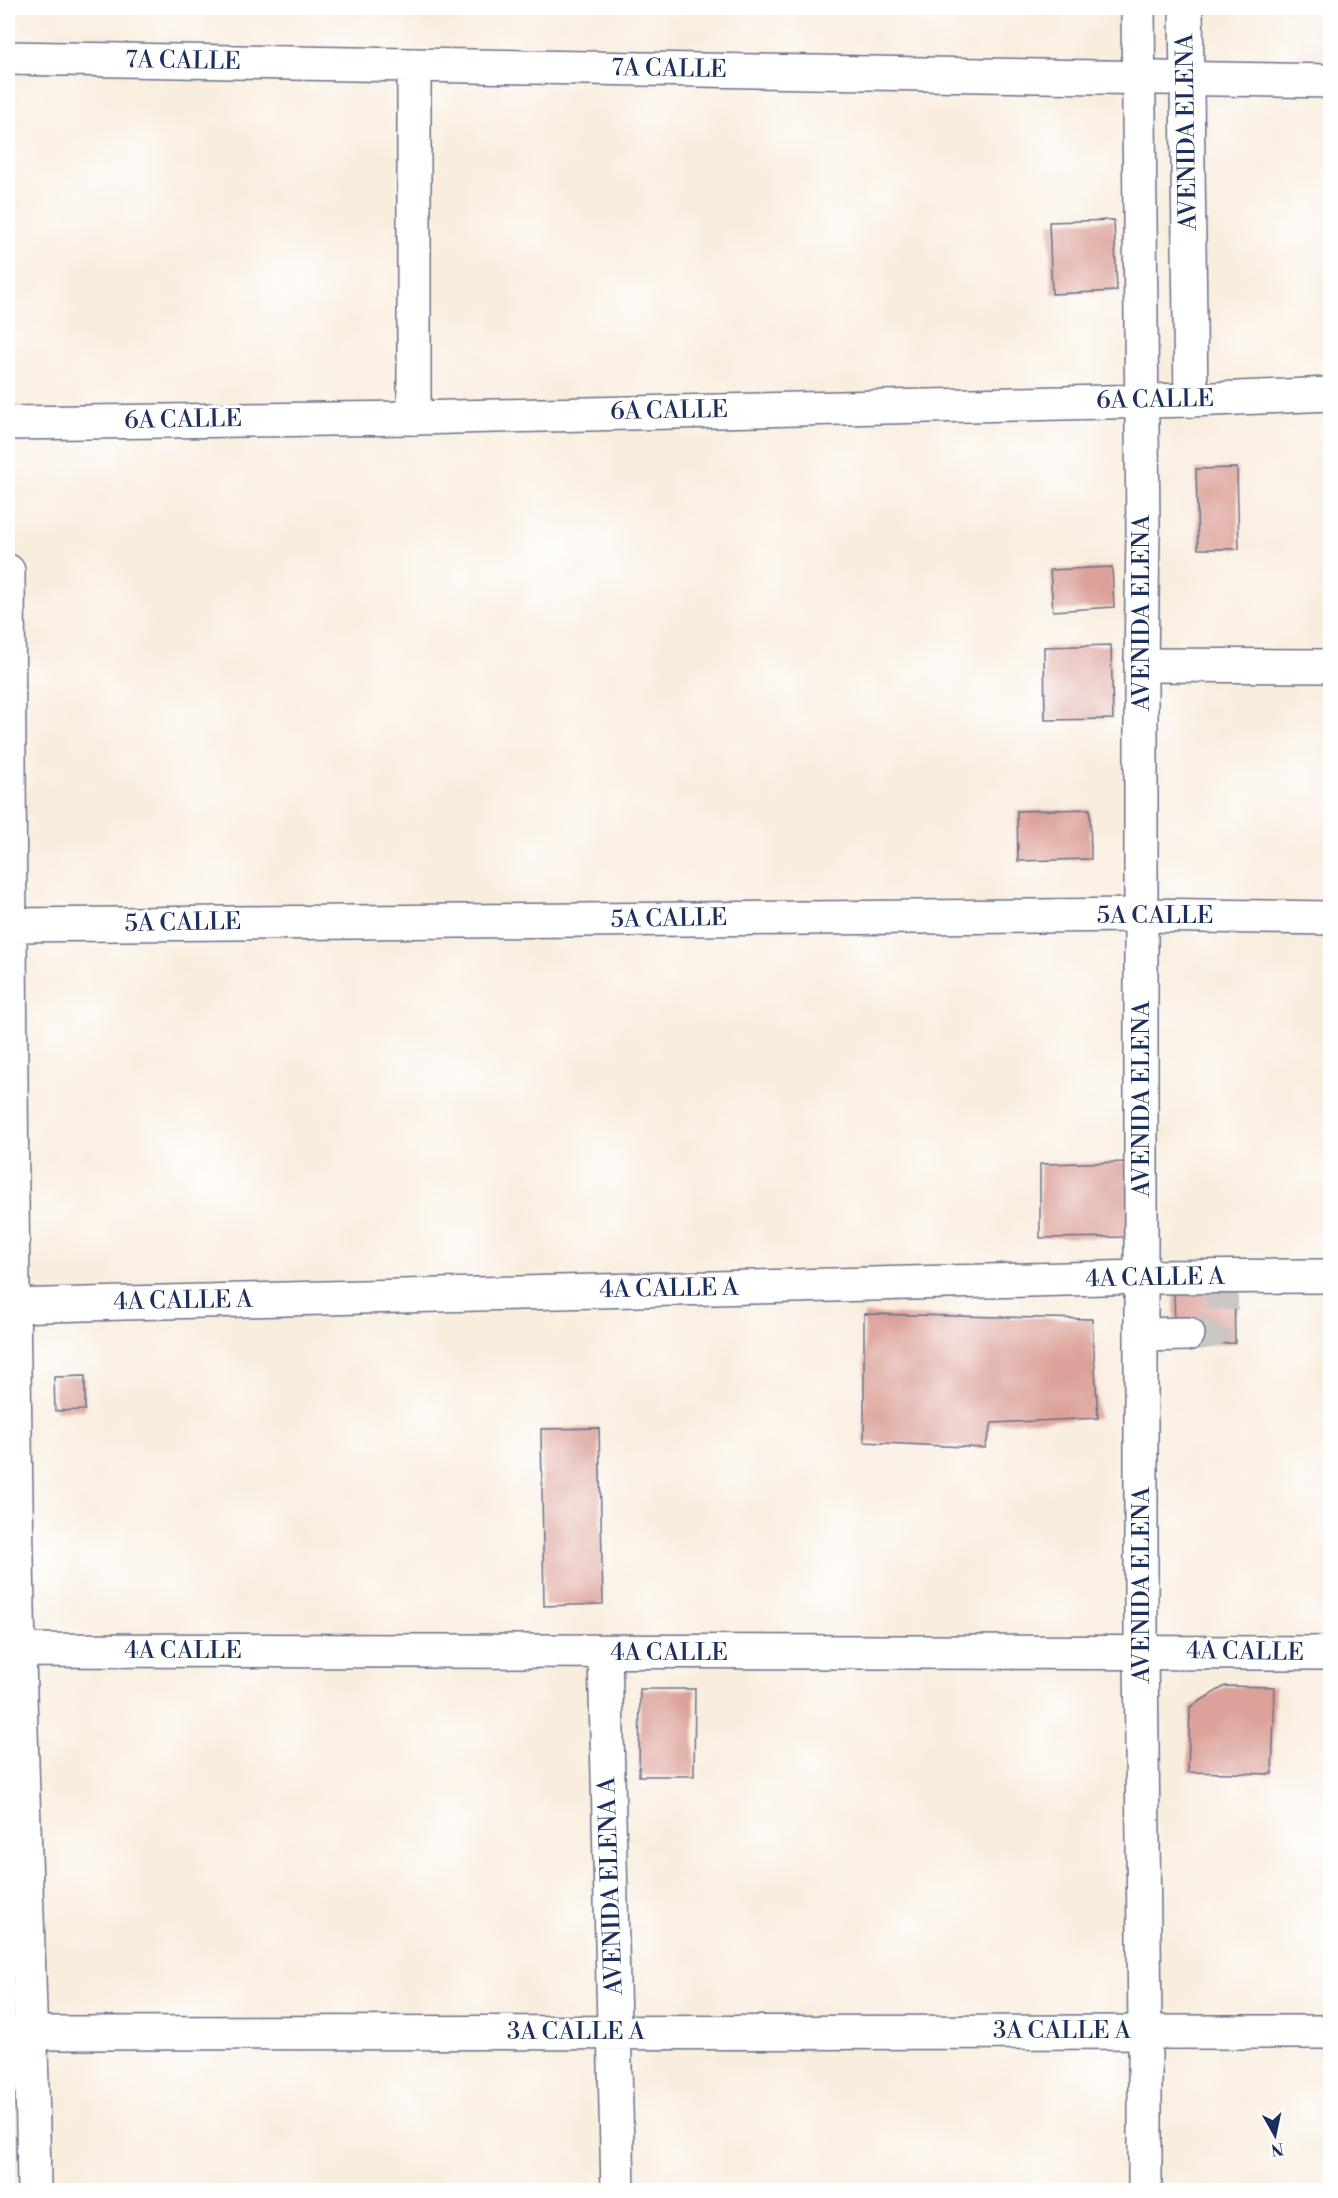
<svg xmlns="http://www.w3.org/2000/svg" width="1338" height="2198" font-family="'Libre Bodoni',serif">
<rect width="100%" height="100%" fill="#fff"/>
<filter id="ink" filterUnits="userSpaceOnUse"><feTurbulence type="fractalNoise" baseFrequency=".0167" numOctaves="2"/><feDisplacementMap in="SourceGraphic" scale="12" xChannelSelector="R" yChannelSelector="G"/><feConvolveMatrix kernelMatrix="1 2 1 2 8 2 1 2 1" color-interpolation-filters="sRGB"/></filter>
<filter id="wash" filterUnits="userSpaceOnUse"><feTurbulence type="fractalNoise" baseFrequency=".008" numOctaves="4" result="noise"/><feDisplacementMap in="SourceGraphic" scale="24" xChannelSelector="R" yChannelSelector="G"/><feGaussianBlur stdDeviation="1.35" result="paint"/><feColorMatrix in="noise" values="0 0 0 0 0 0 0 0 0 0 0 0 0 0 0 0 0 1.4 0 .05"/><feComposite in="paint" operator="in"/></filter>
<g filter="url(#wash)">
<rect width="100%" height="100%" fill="#f9edde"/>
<g id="blocks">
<path fill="#dca199" d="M 1114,220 L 1117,291 L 1052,294 L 1049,222 Z
M 1237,468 L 1239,549 L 1198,549 L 1196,469 Z
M 1112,567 L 1114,607 L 1053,611 L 1050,570 Z
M 1111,645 L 1113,719 L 1045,720 L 1044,647 Z
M 1090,809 L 1091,859 L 1018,861 L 1017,811 Z
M 1131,1162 L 1132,1237 L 1040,1238 L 1040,1164 Z
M 1234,1291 L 1235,1343 L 1188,1345 L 1175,1325 L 1174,1293 Z
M 864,1314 L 1092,1319 L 1098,1418 L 992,1423 L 985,1448 L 864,1442 Z
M 85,1376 L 85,1410 L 55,1411 L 54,1377 Z
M 599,1428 L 603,1604 L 544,1606 L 541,1429 Z
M 1225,1686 L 1275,1687 L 1272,1774 L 1188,1772 L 1190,1707 Z
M 640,1689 L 695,1689 L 694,1776 L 639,1776 Z"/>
</g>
</g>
<g filter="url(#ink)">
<use href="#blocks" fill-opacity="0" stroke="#69728b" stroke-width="1.5"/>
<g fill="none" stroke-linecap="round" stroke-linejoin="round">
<path stroke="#cdc7c4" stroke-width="33" stroke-dasharray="33 16" stroke-linecap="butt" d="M 1188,1334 C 1226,1332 1220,1326 1222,1292"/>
<g stroke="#69728b" stroke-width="36">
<path id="minor" d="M 8,58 L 1330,81
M 1191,400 L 1330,394
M 414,418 L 414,65
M 8,571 C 10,932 11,1293 19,1654 C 23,1833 32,2011 34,2190
M 1141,665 L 1330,666
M 8,925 L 1143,915 L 1330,918
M 8,1306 L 1142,1277 L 1330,1276
M 1142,1335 L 1188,1334
M 8,1650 L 1330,1653
M 605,1653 L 618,2190
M 8,2033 L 1330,2032"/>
</g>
<g stroke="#69728b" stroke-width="36">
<path id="major" d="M 1138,8 L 1143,532 L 1141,665 L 1141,1651 L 1145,2031 L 1145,2190
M 8,423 L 414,418 L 1191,400 L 1186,8"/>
</g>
<use href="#minor" stroke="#fff" stroke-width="33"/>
<use href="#major" stroke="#fff" stroke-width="33"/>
</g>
</g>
<g text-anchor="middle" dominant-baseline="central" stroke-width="6" stroke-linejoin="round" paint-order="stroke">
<g font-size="24" fill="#1b2f5e" stroke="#fff">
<text transform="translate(183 61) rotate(1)">7A CALLE</text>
<text transform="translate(669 69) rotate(1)">7A CALLE</text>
<text transform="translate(1187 132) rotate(-91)">AVENIDA ELENA</text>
<text transform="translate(1155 400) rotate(-1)">6A CALLE</text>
<text transform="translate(669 411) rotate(-1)">6A CALLE</text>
<text transform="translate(183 420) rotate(-1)">6A CALLE</text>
<text transform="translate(1142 613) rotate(-90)">AVENIDA ELENA</text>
<text x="1155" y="916">5A CALLE</text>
<text transform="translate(669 919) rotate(-1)">5A CALLE</text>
<text transform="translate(183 923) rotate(-1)">5A CALLE</text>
<text transform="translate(1142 1099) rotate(-90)">AVENIDA ELENA</text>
<text transform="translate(1155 1278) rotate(-1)">4A CALLE A</text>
<text transform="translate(669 1289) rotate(-1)">4A CALLE A</text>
<text transform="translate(183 1301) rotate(-1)">4A CALLE A</text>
<text transform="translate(1142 1585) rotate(-90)">AVENIDA ELENA</text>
<text x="183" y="1651">4A CALLE</text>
<text transform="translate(1245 1652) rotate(1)">4A CALLE</text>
<text x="669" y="1653">4A CALLE</text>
<text transform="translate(611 1886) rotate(-92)">AVENIDA ELENA A</text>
<text x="1062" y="2031">3A CALLE A</text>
<text x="576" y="2032">3A CALLE A</text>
</g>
</g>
<rect width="1338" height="2198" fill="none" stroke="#fff" stroke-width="30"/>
<g transform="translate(1275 2135) rotate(171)" stroke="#ffffff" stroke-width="4.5" paint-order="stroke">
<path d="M0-4.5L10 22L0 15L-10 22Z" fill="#1b2f5e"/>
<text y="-9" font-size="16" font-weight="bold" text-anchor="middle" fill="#1b2f5e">N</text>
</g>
</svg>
